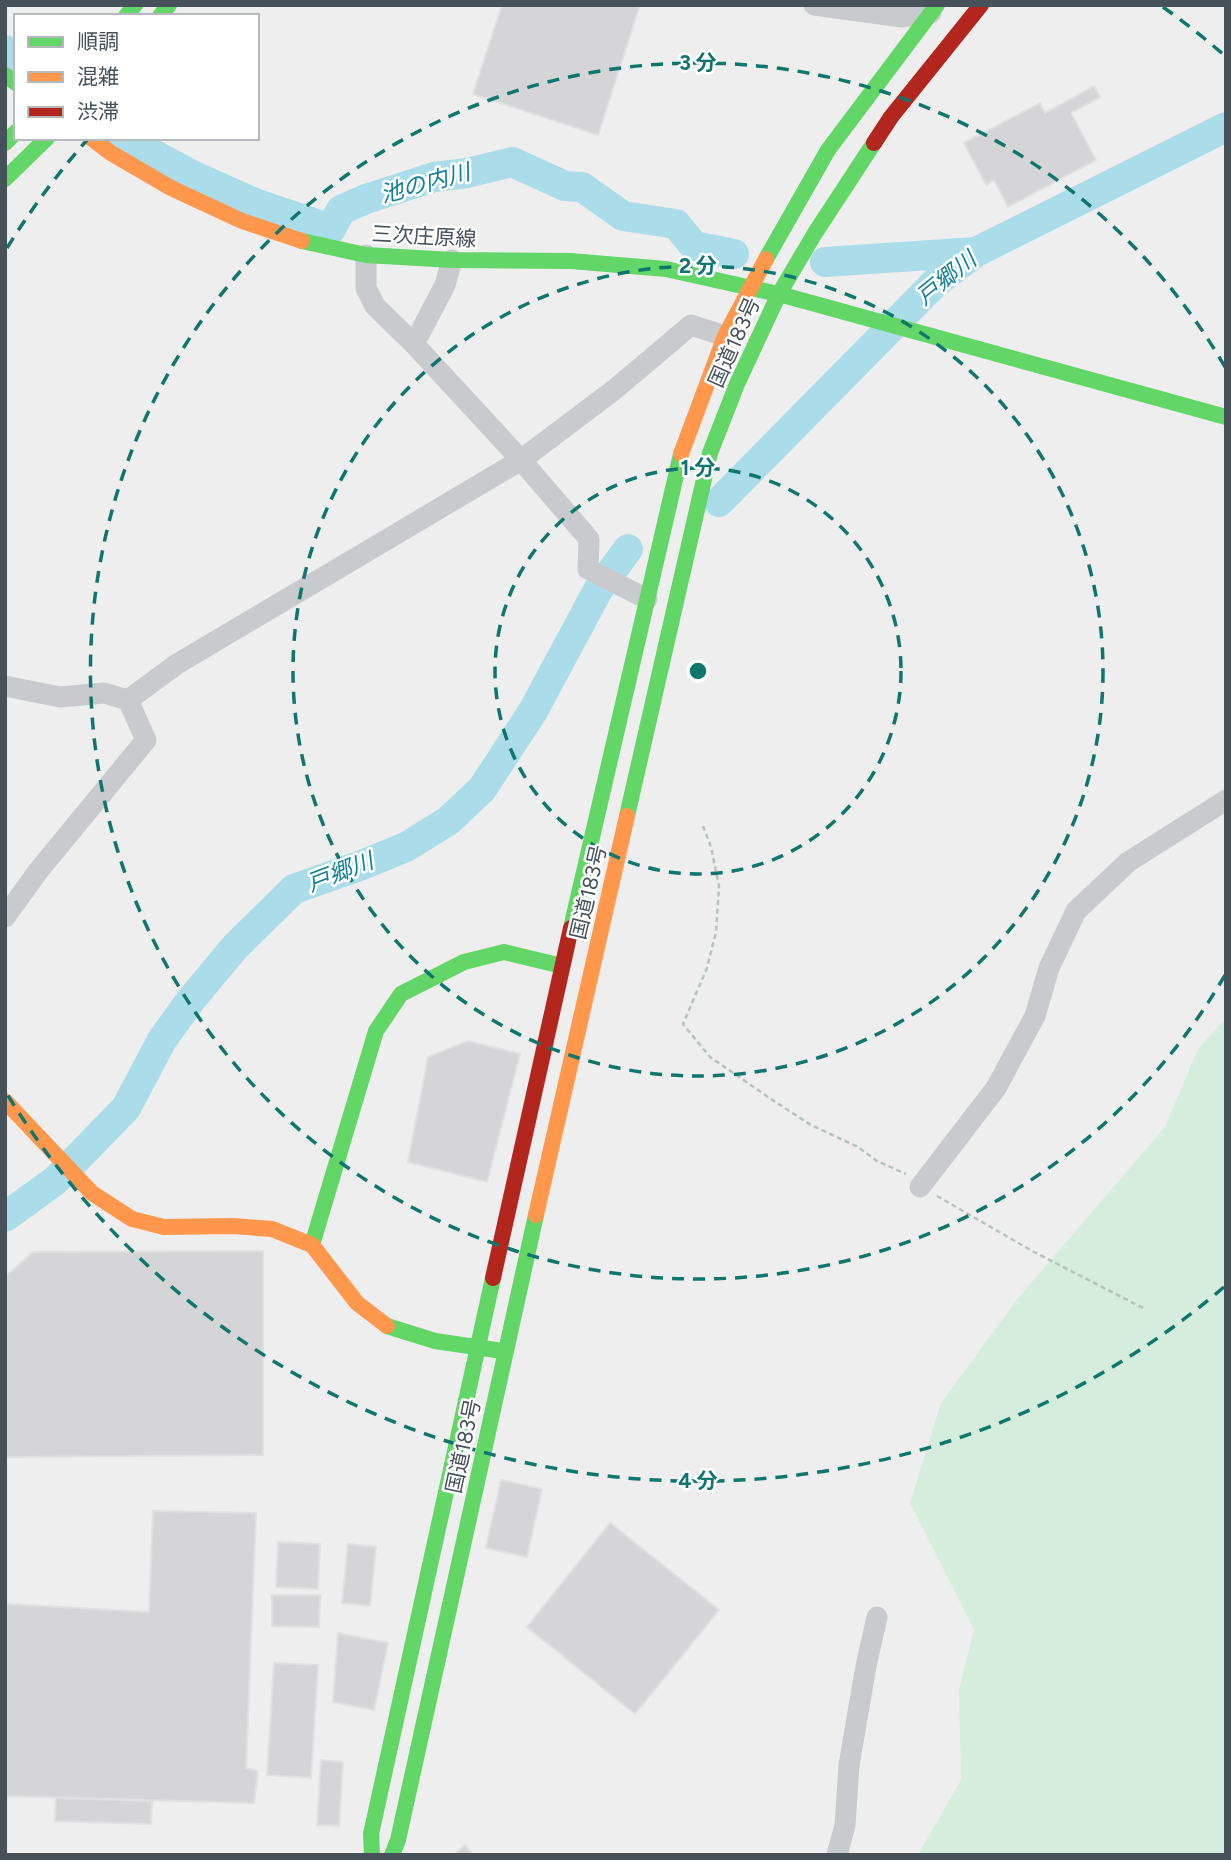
<svg xmlns="http://www.w3.org/2000/svg" width="1231" height="1860" font-family="Figtree,'Noto Sans JP',sans-serif">
<rect width="100%" height="100%" fill="#efeeee"/>
<path fill="#d4eddc" d="M 1226,1018 L 1226,1855 L 918,1855 L 961,1780 L 959,1690 L 974,1630 L 910,1503 L 941,1403 L 1019,1297 L 1165,1127 L 1198,1049 Z"/>
<g fill="none" stroke-linecap="round" stroke-linejoin="round">
<path stroke="#aadde9" stroke-width="30" d="M 5,50 L 16,58
M 123,138 L 192,175 L 257,204 L 331,229 L 341,210 L 366,199 L 434,177 L 467,173 L 512,162 L 565,186 L 582,187 L 623,216 L 676,224 L 694,246 L 734,254
M 825,262 L 976,252
M 719,502 L 935,283 L 976,252 L 1226,127
M 5,1217 L 56,1180 L 126,1108 L 162,1040 L 190,1001 L 235,947 L 294,889 L 362,865 L 406,847 L 448,821 L 482,789 L 533,711 L 598,590 L 628,549"/>
</g>
<path fill="#d5d5d7" stroke="#e0e0e1" stroke-width="2" d="M 502,5 L 640,5 L 598,135 L 473,94 Z
M 1094,86 L 1100,97 L 1071,113 L 1096,160 L 1008,207 L 994,180 L 986,185 L 964,143 L 1040,103 L 1045,113 Z
M 468,1041 L 520,1054 L 487,1182 L 408,1162 L 428,1057 Z
M 263,1251 L 263,1455 L 5,1457 L 5,1277 L 33,1252 Z
M 501,1480 L 542,1489 L 527,1557 L 486,1548 Z
M 153,1511 L 256,1513 L 246,1768 L 258,1771 L 254,1803 L 5,1796 L 5,1604 L 149,1612 Z
M 610,1523 L 719,1610 L 635,1714 L 527,1627 Z
M 278,1542 L 320,1544 L 318,1589 L 276,1587 Z
M 348,1544 L 376,1547 L 370,1606 L 342,1603 Z
M 272,1595 L 320,1595 L 319,1627 L 272,1626 Z
M 338,1633 L 388,1643 L 374,1710 L 333,1702 Z
M 274,1663 L 318,1665 L 311,1778 L 267,1775 Z
M 321,1760 L 343,1762 L 339,1826 L 317,1825 Z
M 56,1798 L 152,1801 L 151,1824 L 55,1821 Z
M 465,1845 L 473,1855 L 454,1855 Z"/>
<g fill="none" stroke-linecap="round" stroke-linejoin="round">
<path stroke="#b6c2be" stroke-width="2.5" stroke-dasharray="5 3.5" stroke-linecap="butt" d="M 703,826 L 711,847 L 719,886 L 716,932 L 707,968 L 683,1024 L 710,1057 L 774,1101 L 811,1125 L 858,1147 L 877,1161 L 906,1174
M 937,1196 L 1034,1252 L 1143,1308"/>
<path stroke="#c8cacd" stroke-width="21" d="M 814,5 L 902,17 L 931,13
M 366,255 L 366,288 L 375,306 L 414,344 L 521,460 L 589,539 L 588,569 L 647,599
M 414,344 L 445,285 L 452,260
M 5,686 L 60,697 L 104,693 L 128,700
M 128,700 L 177,664 L 521,460 L 614,390 L 691,325 L 725,336
M 5,917 L 39,870 L 146,740 L 128,700
M 920,1187 L 996,1088 L 1035,1016 L 1049,968 L 1076,911 L 1128,862 L 1226,800
M 837,1855 L 845,1825 L 849,1765 L 866,1666 L 877,1617"/>
<path stroke="#63d668" stroke-width="16" d="M 126,16 L 135,5
M 160,16 L 169,5
M 5,75 L 16,83
M 5,143 L 16,132
M 5,179 L 47,138
M 302,241 L 366,255 L 452,260 L 571,261 L 666,269 L 774,293
M 766,259 L 828,150 L 937,5
M 779,294 L 1226,417
M 627,816 L 710,453 L 737,384 L 779,294 L 815,233 L 874,143
M 571,928 L 681,454
M 312,1245 L 376,1031 L 401,994 L 464,962 L 504,952 L 562,966
M 387,1326 L 435,1341 L 496,1350
M 372,1855 L 371,1834 L 493,1278
M 392,1855 L 398,1840 L 536,1215"/>
<path stroke="#ff974d" stroke-width="16" d="M 91,138 L 111,153 L 171,188 L 242,221 L 302,241
M 681,454 L 725,336 L 766,259
M 5,1101 L 92,1193 L 132,1219 L 164,1227 L 233,1226 L 272,1229 L 312,1245 L 357,1303 L 387,1326
M 536,1215 L 627,816"/>
<path stroke="#b3261e" stroke-width="16" d="M 874,143 L 891,117 L 981,5
M 493,1278 L 571,928"/>
</g>
<g fill="none" stroke="#0f766e" stroke-width="3.5" stroke-dasharray="12 9">
<circle cx="698" cy="671" r="203"/>
<circle cx="698" cy="671" r="405"/>
<path d="M1225 975A608 608 0 1 1 1225 367"/>
<path d="M1224 1287A810 810 0 0 1 7 1094M7 248A810 810 0 0 1 87 140M1163 7A810 810 0 0 1 1224 55"/>
</g>
<g text-anchor="middle" dominant-baseline="central" stroke-width="5" stroke-linejoin="round" paint-order="stroke">
<g font-size="21" fill="#46515a" stroke="#fff">
<text transform="translate(424 236) rotate(3)">三次庄原線</text>
<text transform="translate(734 342) rotate(-66)">国道183号</text>
<text transform="translate(588 892) rotate(-77)">国道183号</text>
<text transform="translate(463 1446) rotate(-78)">国道183号</text>
</g>
<g font-size="23" font-style="italic" fill="#138099" stroke="#fff">
<text transform="translate(425 183) rotate(-15)">池の内川</text>
<text transform="translate(946 278) rotate(-39)">戸郷川</text>
<text transform="translate(340 872) rotate(-21)">戸郷川</text>
</g>
</g>
<circle cx="698" cy="671" r="10" fill="#0f766e" stroke="#fff" stroke-width="3.5"/>
<g font-size="21" text-anchor="middle" font-weight="bold" fill="#0f766e" stroke="#fff" stroke-width="5" stroke-linejoin="round" paint-order="stroke">
<text x="698" y="70">3 分</text>
<text x="698" y="273">2 分</text>
<text x="698" y="475">1 分</text>
<text x="698" y="1488">4 分</text>
</g>
<rect width="1231" height="1860" fill="none" stroke="#46515a" stroke-width="14"/>
<rect x="14" y="14" width="245" height="126" fill="#ffffff" stroke="#b5b9bd" stroke-width="2"/>
<rect x="28" y="37" width="35" height="10" fill="#63d668" stroke="#b5b9bd" stroke-width="2"/>
<text x="77" y="49" font-size="21" fill="#46515a">順調</text>
<rect x="28" y="72" width="35" height="10" fill="#ff974d" stroke="#b5b9bd" stroke-width="2"/>
<text x="77" y="84" font-size="21" fill="#46515a">混雑</text>
<rect x="28" y="107" width="35" height="10" fill="#b3261e" stroke="#b5b9bd" stroke-width="2"/>
<text x="77" y="119" font-size="21" fill="#46515a">渋滞</text>
</svg>
